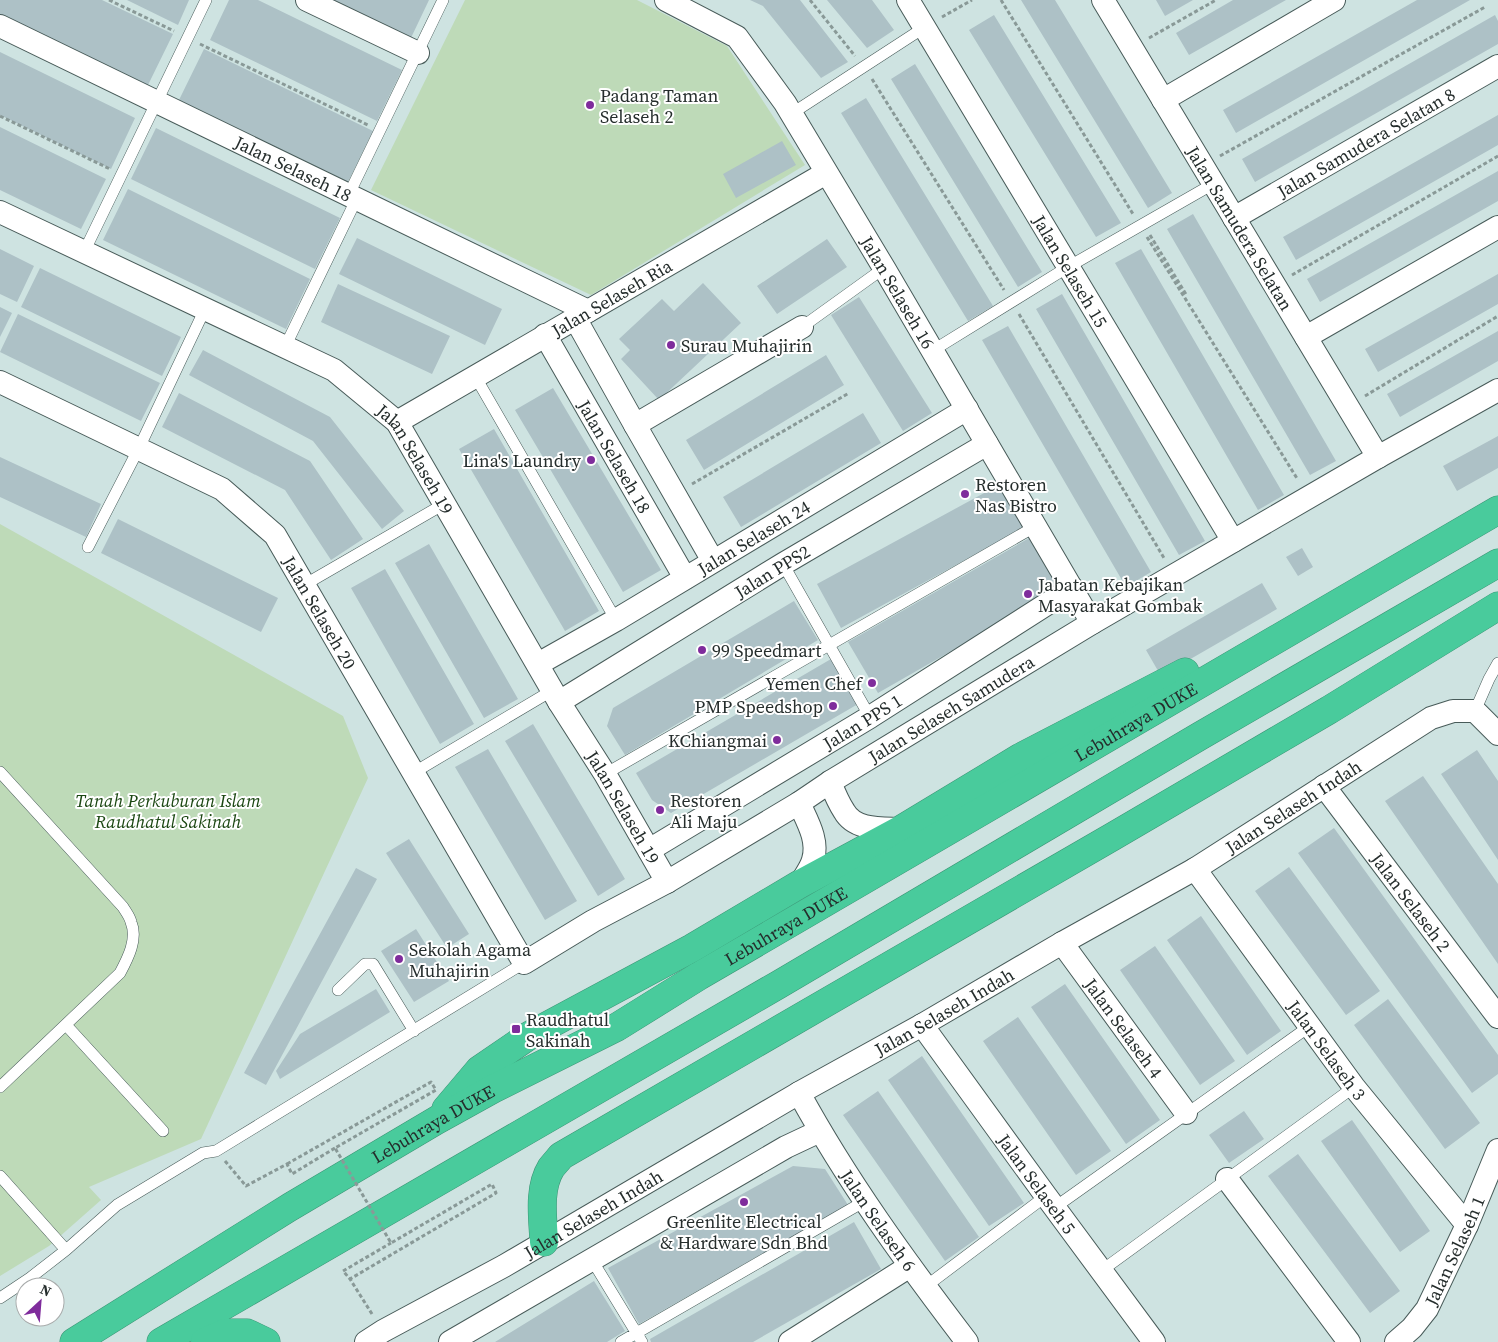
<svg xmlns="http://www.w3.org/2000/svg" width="1498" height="1342" font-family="'Source Serif 4',serif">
<rect width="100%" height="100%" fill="#cee3e1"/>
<path fill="#bedab8" d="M 465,0 L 637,0 L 727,46 L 805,165 L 591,295 L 371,190 Z
M 0,524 L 343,716 L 368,778 L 201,1139 L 89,1187 L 101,1200 L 49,1246 L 0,1276 Z"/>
<path fill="#adc1c6" d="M 0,0 L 102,0 L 173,34 L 148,85 L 0,14 Z
M 127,0 L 189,0 L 178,25 Z
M 229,0 L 258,0 L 402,70 L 377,121 L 210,40 Z
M 325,0 L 429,0 L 409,42 Z
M 750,0 L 800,0 L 848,62 L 821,78 L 763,6 Z
M 827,0 L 872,0 L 894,30 L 867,48 Z
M 1021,0 L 1055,0 L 1172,193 L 1148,208 Z
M 1156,0 L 1193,0 L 1165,16 Z
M 1233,0 L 1286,0 L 1189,55 L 1176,33 Z
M 1417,0 L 1470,0 L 1236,133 L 1223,110 Z
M 994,15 L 1121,223 L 1096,237 L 969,30 Z
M 1495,15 L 1498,21 L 1498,44 L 1255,182 L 1242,159 Z
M 204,49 L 373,131 L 348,182 L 179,100 Z
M 0,52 L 135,118 L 111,169 L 0,115 Z
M 915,64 L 1042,272 L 1018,287 L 891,79 Z
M 866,98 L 993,306 L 968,321 L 841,113 Z
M 1498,115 L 1498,145 L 1296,260 L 1283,237 Z
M 0,127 L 106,179 L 81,229 L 0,190 Z
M 156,128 L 340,218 L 315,269 L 131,179 Z
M 782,141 L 796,165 L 736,198 L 723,174 Z
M 1498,171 L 1498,201 L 1320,302 L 1307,279 Z
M 128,189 L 310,279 L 286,329 L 103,240 Z
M 1193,214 L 1336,461 L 1310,475 L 1167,229 Z
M 357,238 L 502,309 L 485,345 L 339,274 Z
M 827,239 L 847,267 L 777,314 L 757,286 Z
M 0,249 L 34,266 L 17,302 L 0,294 Z
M 1141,249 L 1284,495 L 1258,510 L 1115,263 Z
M 40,268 L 181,337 L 162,376 L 21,307 Z
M 1498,274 L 1498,304 L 1378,372 L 1365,349 Z
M 703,283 L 741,323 L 659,400 L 621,359 L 630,350 L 619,339 L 662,299 L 674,311 Z
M 338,284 L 450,336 L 432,374 L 321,322 Z
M 1062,294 L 1205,541 L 1179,555 L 1036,309 Z
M 859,297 L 932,413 L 903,431 L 831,315 Z
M 0,307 L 12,313 L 0,337 Z
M 18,314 L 160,383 L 141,421 L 0,352 Z
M 1008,326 L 1151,572 L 1126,587 L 982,340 Z
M 1498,331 L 1498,361 L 1400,417 L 1387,394 Z
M 203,350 L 330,417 L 404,511 L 382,529 L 313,441 L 189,375 Z
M 826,355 L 844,385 L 704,470 L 686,440 Z
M 553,388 L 661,570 L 623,592 L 515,410 Z
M 179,393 L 310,461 L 363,539 L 331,560 L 285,490 L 162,427 Z
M 863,413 L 881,443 L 741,527 L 723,497 Z
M 494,429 L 599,611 L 565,631 L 459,449 Z
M 1498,436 L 1498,468 L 1457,491 L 1443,466 Z
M 0,457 L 101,504 L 86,537 L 0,497 Z
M 997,486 L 1012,495 L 1029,525 L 841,628 L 817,584 Z
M 118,519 L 278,598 L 261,632 L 101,553 Z
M 1031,537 L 1061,588 L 878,693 L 848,642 Z
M 429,544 L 518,699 L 484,718 L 395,563 Z
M 1302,548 L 1313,567 L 1298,576 L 1286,557 Z
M 385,569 L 474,724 L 440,744 L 351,588 Z
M 1262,583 L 1277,609 L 1161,676 L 1146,650 Z
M 794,601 L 818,640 L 625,755 L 607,726 L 613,708 Z
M 831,659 L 858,704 L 671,813 L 652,800 L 636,773 Z
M 533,724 L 625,879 L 598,896 L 505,741 Z
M 488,749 L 577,901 L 545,920 L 455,767 Z
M 1477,750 L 1498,781 L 1498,860 L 1441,774 Z
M 1423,776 L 1498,884 L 1498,964 L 1385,801 Z
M 1334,828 L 1498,1055 L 1498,1074 L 1472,1093 L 1298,853 Z
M 409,839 L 469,934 L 447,948 L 386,853 Z
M 1289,867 L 1380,991 L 1346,1015 L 1255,891 Z
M 356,868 L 377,879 L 266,1085 L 244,1073 Z
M 1201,916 L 1281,1031 L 1247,1055 L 1167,940 Z
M 416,929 L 449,981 L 414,1002 L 381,951 Z
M 1155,946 L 1235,1061 L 1200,1085 L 1120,970 Z
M 1065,984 L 1160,1120 L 1126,1144 L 1031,1007 Z
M 376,989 L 390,1012 L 280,1079 L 276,1071 L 300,1034 Z
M 1388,999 L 1480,1123 L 1445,1149 L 1354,1025 Z
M 1018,1017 L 1111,1151 L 1076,1175 L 983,1041 Z
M 922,1056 L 1024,1203 L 989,1226 L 888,1080 Z
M 878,1091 L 979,1237 L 945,1261 L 843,1115 Z
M 1244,1111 L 1264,1139 L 1229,1163 L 1209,1135 Z
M 1352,1120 L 1430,1231 L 1400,1252 L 1321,1141 Z
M 1298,1154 L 1400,1291 L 1370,1313 L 1268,1176 Z
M 793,1166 L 825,1169 L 848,1205 L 639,1324 L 608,1268 Z
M 854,1222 L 881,1269 L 753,1342 L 651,1342 L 650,1339 Z
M 594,1281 L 625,1331 L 607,1342 L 495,1342 Z"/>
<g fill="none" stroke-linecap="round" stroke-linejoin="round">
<g stroke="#485b59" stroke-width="12">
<path id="service" d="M 791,114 L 925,27
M 349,194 L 443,0
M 84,252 L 206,0
M 802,327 L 884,268
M 285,347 L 357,198
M 932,351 L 1068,267 L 1213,184
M 475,376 L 616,620
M 88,547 L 139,448 L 205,309
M 783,564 L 870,717
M 304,585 L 444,504
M 1475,711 L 1489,679 L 1498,663
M 0,772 L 123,907 C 126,912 130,917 131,922 C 138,939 128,958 120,973 L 0,1087
M 413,773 L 553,690
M 605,774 L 1036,526
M 338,990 L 365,964 L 373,964 L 414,1031
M 66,1025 L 163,1131
M 0,1176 L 66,1250
M 1054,1208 L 1310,1026
M 592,1260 L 642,1342
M 1101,1271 L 1354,1087
M 925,1287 L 1046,1196
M 0,1298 L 30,1278 L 66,1250 L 117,1205 L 203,1153 L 216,1151 L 524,963
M 621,1342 L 865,1201"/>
</g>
<g stroke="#485b59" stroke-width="24">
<g id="minor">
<path d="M 307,0 L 418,53"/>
<path id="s1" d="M 666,0 L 737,37 L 785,103 L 884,268 L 1092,623"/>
<path id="s2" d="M 908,0 L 1233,541"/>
<path id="s3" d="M 1103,0 L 1378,457"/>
<path id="s4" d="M 0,26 L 588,311"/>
<path d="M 1163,100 L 1334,0"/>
<path id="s5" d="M 0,212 L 334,370 L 397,422 L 559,702 L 605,774 L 667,882"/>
<path id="s6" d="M 1234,218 L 1498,66"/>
<path d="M 575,318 L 635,425 L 713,561"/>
<path id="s7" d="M 545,335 L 685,578"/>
<path d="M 1306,337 L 1498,227"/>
<path id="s8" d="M 0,382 L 222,489 L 275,535 L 524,963 L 593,921 L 667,882 L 799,803 L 830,782 L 1092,623 L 1378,457 L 1498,390"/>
<path id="s9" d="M 397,422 L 826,173"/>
<path d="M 635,425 L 802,327"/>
<path id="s10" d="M 538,664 L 616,620 L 967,409"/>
<path id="s11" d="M 559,702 L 783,564 L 987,444"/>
<path d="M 830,782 C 834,792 838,802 844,811 C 855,831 882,828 902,829"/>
<path id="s12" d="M 1324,786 L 1498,1017"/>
<path d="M 799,803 C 807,821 819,840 813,860 C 811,868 804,877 800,884"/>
<path id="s13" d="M 649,850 L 870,717 L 1072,588"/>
<path id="s14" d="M 1195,869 L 1354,1087 L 1467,1225"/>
<path id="s15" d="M 1062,943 L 1186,1113"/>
<path id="s16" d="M 922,1025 L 1046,1196 L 1154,1342"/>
<path id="s17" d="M 799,1093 C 847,1181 906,1262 967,1342"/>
<path d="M 1227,1179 L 1349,1342"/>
<path id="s18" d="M 366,1342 L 383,1331 L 504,1266 L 799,1093 L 922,1025 L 1062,943 L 1195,869 L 1431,718 L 1453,711 L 1475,711 L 1498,734"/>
<path d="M 450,1342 L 786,1147 L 820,1131"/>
<path d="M 790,1342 L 910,1266"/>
<path id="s19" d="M 1396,1342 L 1412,1328 L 1427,1309 L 1467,1225 L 1498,1150"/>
</g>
</g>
<g stroke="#3c9475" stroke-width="29">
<g id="motorway">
<path d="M 446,1109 L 479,1070 L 530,1035 L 692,948 L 800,884 L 902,829 L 1021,757 L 1185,672"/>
<path d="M 544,1242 C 543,1219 538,1189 551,1168 C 554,1164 558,1160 561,1156 L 1112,837 L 1329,710 L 1498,606"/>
<path id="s20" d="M 74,1342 L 290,1207 L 437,1120 L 493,1089 L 617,1027 L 699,976 L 1498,510"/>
<path d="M 161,1342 L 778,985 L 1200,736 L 1498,563"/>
<path d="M 205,1342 L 225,1333 L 247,1333 L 266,1342"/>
</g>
</g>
<path stroke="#899997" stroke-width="3" stroke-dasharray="4 2.5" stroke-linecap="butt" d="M 109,0 L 174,31
M 810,0 L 855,56
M 1001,0 L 1133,214
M 942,17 L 972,0
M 1149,38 L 1216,0
M 200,44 L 368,125
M 872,79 L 1004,290
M 0,116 L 110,169
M 1220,156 L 1485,7
M 1150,235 L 1187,296
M 1147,237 L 1298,480
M 1292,275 L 1498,156
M 1019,314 L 1164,558
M 1365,396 L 1498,316
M 692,484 L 849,393
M 225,1161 L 246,1186 L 287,1164 L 292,1174 L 335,1148
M 372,1314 L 350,1279 L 343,1271 L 391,1243"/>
<use href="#service" stroke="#fff" stroke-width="11"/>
<use href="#minor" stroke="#fff" stroke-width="22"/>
<use href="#motorway" stroke="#49cb9c" stroke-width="28"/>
<path stroke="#899997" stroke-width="3" stroke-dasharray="4 2.5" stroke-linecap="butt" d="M 287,1164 L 431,1082 L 436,1090 L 335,1148 L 391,1243 L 492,1184 L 496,1193 L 350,1279"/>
</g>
<g fill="#7f2c9c" stroke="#fff" stroke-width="2">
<circle cx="590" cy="105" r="5"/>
<circle cx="671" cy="345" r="5"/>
<circle cx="591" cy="460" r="5"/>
<circle cx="965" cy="494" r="5"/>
<circle cx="1028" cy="594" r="5"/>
<circle cx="702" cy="650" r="5"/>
<circle cx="872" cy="683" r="5"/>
<circle cx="833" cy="706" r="5"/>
<circle cx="777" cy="740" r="5"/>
<circle cx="660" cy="810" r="5"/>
<circle cx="399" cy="959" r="5"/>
<rect x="511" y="1024" width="10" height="10" rx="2.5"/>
<circle cx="744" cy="1202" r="5"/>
</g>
<g text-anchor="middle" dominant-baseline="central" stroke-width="4" stroke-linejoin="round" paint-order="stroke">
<g font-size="18" fill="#252d2c" stroke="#fff" text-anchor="start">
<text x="600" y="95">Padang Taman<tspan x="600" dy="21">Selaseh 2</tspan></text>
<text x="681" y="345">Surau Muhajirin</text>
<text x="581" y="460" text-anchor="end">Lina's Laundry</text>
<text x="975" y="484">Restoren<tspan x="975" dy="21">Nas Bistro</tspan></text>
<text x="1038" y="584">Jabatan Kebajikan<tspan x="1038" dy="21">Masyarakat Gombak</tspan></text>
<text x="712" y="650">99 Speedmart</text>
<text x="862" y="683" text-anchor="end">Yemen Chef</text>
<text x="823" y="706" text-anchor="end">PMP Speedshop</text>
<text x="767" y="740" text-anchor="end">KChiangmai</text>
<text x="670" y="800">Restoren<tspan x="670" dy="21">Ali Maju</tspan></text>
<text x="409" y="949">Sekolah Agama<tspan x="409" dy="21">Muhajirin</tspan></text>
<text x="526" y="1019">Raudhatul<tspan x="526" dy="21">Sakinah</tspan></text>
<text x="744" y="1221" text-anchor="middle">Greenlite Electrical<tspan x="744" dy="21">&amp; Hardware Sdn Bhd</tspan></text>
</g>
<g font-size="18" fill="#252d2c" stroke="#fff">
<text stroke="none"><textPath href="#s6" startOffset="152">Jalan Samudera Selatan 8</textPath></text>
<text stroke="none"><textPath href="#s4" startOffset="326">Jalan Selaseh 18</textPath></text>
<text stroke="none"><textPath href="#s3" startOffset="266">Jalan Samudera Selatan</textPath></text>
<text stroke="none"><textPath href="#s2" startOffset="316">Jalan Selaseh 15</textPath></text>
<text stroke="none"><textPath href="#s1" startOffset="382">Jalan Selaseh 16</textPath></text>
<text stroke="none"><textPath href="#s9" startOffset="248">Jalan Selaseh Ria</textPath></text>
<text stroke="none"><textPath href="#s7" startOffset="140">Jalan Selaseh 18</textPath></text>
<text stroke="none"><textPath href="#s5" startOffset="492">Jalan Selaseh 19</textPath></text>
<text stroke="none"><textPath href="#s10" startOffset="250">Jalan Selaseh 24</textPath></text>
<text stroke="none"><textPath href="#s11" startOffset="250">Jalan PPS2</textPath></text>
<text stroke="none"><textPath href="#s8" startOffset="406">Jalan Selaseh 20</textPath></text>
<text stroke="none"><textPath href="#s8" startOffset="1309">Jalan Selaseh Samudera</textPath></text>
<text stroke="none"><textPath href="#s13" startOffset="249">Jalan PPS 1</textPath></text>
<text stroke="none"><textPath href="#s20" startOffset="1230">Lebuhraya DUKE</textPath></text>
<text stroke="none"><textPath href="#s18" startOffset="1071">Jalan Selaseh Indah</textPath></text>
<text stroke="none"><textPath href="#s5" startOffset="898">Jalan Selaseh 19</textPath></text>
<text stroke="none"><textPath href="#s12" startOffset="145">Jalan Selaseh 2</textPath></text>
<text stroke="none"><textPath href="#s20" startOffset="825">Lebuhraya DUKE</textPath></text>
<text stroke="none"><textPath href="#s18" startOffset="666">Jalan Selaseh Indah</textPath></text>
<text stroke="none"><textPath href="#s15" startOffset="105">Jalan Selaseh 4</textPath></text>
<text stroke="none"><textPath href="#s14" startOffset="224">Jalan Selaseh 3</textPath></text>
<text stroke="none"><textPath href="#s20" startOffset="420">Lebuhraya DUKE</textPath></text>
<text stroke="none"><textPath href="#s16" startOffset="196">Jalan Selaseh 5</textPath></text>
<text stroke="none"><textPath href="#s18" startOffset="261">Jalan Selaseh Indah</textPath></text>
<text stroke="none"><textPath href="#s17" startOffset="150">Jalan Selaseh 6</textPath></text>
<text stroke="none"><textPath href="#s19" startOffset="110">Jalan Selaseh 1</textPath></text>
</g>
<g font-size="18" font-style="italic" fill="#1b4712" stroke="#fff">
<text x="168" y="800">Tanah Perkuburan Islam<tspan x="168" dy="21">Raudhatul Sakinah</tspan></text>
</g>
</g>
<g transform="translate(40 1302) rotate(26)"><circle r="24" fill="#ffffff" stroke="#a8abab"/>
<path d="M0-4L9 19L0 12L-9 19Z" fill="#7f2c9c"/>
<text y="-8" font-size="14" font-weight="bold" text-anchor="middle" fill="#252d2c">N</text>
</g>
</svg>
